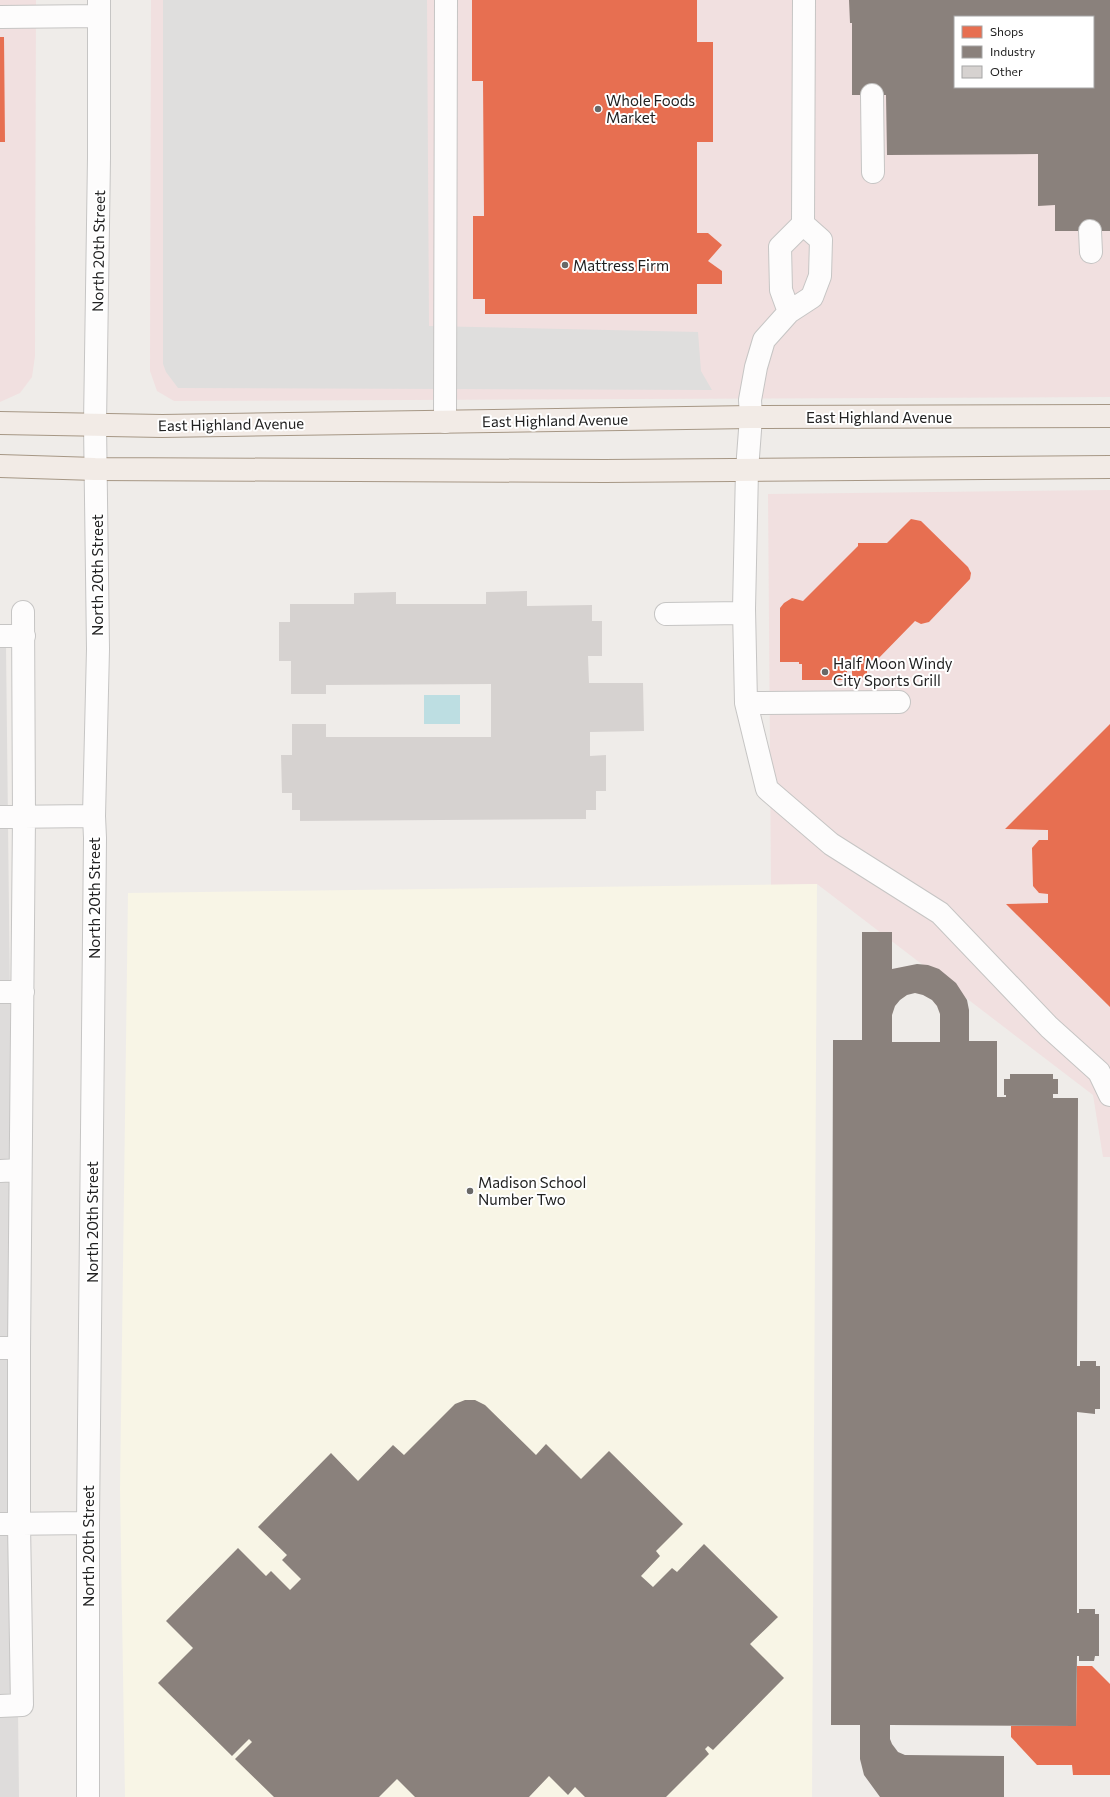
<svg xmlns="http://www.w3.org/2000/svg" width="1110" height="1797" font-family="Commissioner,sans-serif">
<rect width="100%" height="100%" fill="#efece9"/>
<path fill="#dedcdb" d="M 0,646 L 6,646 L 19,1797 L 0,1797 Z"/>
<path fill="#f1e0e0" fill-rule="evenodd" d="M 0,0 L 36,0 L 35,356 L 32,377 L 20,393 L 0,402 Z
M 151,0 L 1110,0 L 1110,397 L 174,401 L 157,391 L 150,371 ZM 955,17 L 1093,17 L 1093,87 L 955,87 Z
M 1110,490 L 1110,1157 L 1103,1157 L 1093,1095 L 817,884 L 771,885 L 768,494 Z"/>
<path fill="#f8f5e6" d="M 817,884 L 812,1797 L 125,1797 L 120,1489 L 128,893 Z"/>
<path fill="#dfdedd" d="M 163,0 L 427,0 L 429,326 L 698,332 L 701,371 L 712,390 L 178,388 L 166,372 L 163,364 Z"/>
<path fill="#bddee2" d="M 424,695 L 460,695 L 460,724 L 424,724 Z"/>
<path fill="#e76f51" d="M 472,0 L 697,0 L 697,42 L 713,42 L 713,142 L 697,142 L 697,233 L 708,233 L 722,245 L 708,261 L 722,271 L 722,284 L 697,284 L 697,314 L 485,314 L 485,299 L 473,299 L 473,216 L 484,216 L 483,81 L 472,81 Z
M 0,37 L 4,37 L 5,142 L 0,142 Z
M 911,519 L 921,521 L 968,567 L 971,573 L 970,579 L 929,622 L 921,624 L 915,621 L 873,664 L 867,664 L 867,678 L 852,678 L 852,664 L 847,664 L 847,680 L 802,680 L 802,664 L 799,664 L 799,662 L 780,662 L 780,608 L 784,603 L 792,598 L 803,601 L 858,546 L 858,543 L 887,543 Z
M 1110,724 L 1110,1007 L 1006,904 L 1048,903 L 1048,894 L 1039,893 L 1033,886 L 1032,848 L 1039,840 L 1048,840 L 1048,830 L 1005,829 Z
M 1077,1666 L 1092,1666 L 1110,1684 L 1110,1775 L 1073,1775 L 1072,1765 L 1037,1765 L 1011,1737 L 1011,1726 L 1076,1726 Z"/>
<path fill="#8a817c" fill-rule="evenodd" d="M 849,0 L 1110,0 L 1110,231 L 1055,231 L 1055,205 L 1038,206 L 1038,154 L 887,155 L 886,95 L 852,95 L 852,23 L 850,23 ZM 955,17 L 1093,17 L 1093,87 L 955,87 Z
M 862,932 L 892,932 L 892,969 L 917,964 L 928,965 L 939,969 L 956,983 L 967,1000 L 969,1010 L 969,1041 L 997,1041 L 997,1097 L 1006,1097 L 1006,1095 L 1004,1095 L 1004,1079 L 1010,1079 L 1010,1074 L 1053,1074 L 1053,1079 L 1058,1079 L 1058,1094 L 1053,1094 L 1053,1098 L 1078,1098 L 1077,1366 L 1080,1366 L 1080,1361 L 1096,1361 L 1096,1366 L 1100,1366 L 1100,1409 L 1095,1409 L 1095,1414 L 1077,1412 L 1077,1613 L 1079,1613 L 1079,1609 L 1095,1609 L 1095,1614 L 1099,1614 L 1099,1656 L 1095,1656 L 1094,1661 L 1079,1661 L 1079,1656 L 1077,1656 L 1076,1726 L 890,1725 L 890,1739 L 892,1744 L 898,1752 L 905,1755 L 1004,1756 L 1004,1797 L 880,1797 L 864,1775 L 860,1759 L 860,1725 L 831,1725 L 833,1040 L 862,1040 ZM 915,993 L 923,995 L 932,1000 L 937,1006 L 940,1014 L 940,1042 L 892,1042 L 892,1015 L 895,1006 L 900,1000 L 907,995 Z
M 465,1400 L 475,1400 L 485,1405 L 536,1455 L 546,1444 L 581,1479 L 609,1451 L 683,1524 L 656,1551 L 660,1556 L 641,1576 L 653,1587 L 672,1568 L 677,1572 L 704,1544 L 778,1617 L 750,1644 L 784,1678 L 713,1750 L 708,1746 L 705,1749 L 709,1754 L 666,1797 L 585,1797 L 575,1787 L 568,1795 L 549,1776 L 529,1797 L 415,1797 L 397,1779 L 379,1797 L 274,1797 L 235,1759 L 252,1742 L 249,1739 L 232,1756 L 158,1683 L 193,1648 L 166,1621 L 238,1548 L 266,1576 L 271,1571 L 290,1590 L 301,1579 L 282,1560 L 287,1555 L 258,1527 L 331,1453 L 358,1481 L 393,1445 L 404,1455 L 455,1404 Z"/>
<path fill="#d6d2d0" d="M 527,591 L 527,606 L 592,605 L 592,621 L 602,621 L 602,656 L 588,656 L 589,683 L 643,683 L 644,731 L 590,732 L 590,756 L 606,755 L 606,791 L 596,791 L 596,810 L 586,810 L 586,819 L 300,821 L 300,810 L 292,810 L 292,793 L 282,793 L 281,755 L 292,755 L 292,724 L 326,724 L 326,737 L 491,737 L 491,684 L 326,685 L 326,694 L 291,694 L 291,661 L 279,661 L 279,622 L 290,622 L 290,604 L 354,604 L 354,593 L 396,592 L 396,604 L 486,604 L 486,592 Z"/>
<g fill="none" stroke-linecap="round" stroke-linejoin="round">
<g stroke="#c6c5c4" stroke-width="24">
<path id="minor" d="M 0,17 L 99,16
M 872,95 L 873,172
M 803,224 L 821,240 L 820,276 L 812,297 L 789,312 L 764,340 L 756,367 L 750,400 L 751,417 L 747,470 L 744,609 L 746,703 L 767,789 L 831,844 L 940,913 L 1049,1027 L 1099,1072 L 1110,1095
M 1090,231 L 1091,252
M 789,312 L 781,290 L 780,247 L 803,224 L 804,0
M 445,422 L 446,0
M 666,614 L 744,613
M 0,636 L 24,636
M 746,703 L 899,702
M 0,817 L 94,816
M 0,992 L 23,992
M 0,1171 L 20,1170
M 0,1348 L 19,1348
M 0,1524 L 88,1523
M 0,1706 L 22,1705 L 19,1524 L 19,1348 L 24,817 L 23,612
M 88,1797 L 88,1523 L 95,838 L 94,816 L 98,649 L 95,424 L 99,158 L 99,0"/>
</g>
<g stroke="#a69785" stroke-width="24">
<path id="major" d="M 0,423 L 162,426 L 751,417 L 1110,416
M 0,466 L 95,469 L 605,471 L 1110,467"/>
</g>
<use href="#minor" stroke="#fdfcfc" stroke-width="22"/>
<use href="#major" stroke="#f2ebe6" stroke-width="22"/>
</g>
<g fill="#696867" stroke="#fff" stroke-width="1.5">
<circle cx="598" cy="109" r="4"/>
<circle cx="565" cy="265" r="4"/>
<circle cx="825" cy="672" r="4"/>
<circle cx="470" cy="1191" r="4"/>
</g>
<g text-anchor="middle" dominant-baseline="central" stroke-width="4" stroke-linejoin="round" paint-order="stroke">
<g font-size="15" fill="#212121" stroke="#fff" text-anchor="start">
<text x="606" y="100">Whole Foods<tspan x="606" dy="17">Market</tspan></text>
<text x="573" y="265">Mattress Firm</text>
<text x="833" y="663">Half Moon Windy<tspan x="833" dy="17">City Sports Grill</tspan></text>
<text x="478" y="1182">Madison School<tspan x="478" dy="17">Number Two</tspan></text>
</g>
<g font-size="15" fill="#212121" stroke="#fff">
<text transform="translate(98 251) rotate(-89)">North 20th Street</text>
<text x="879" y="417">East Highland Avenue</text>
<text transform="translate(555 420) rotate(-1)">East Highland Avenue</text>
<text transform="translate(231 424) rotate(-1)">East Highland Avenue</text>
<text transform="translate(97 575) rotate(-90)">North 20th Street</text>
<text transform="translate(94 898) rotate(-90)">North 20th Street</text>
<text transform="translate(92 1222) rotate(-90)">North 20th Street</text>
<text transform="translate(88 1546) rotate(-90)">North 20th Street</text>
</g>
</g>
<rect x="954" y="16" width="140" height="72" fill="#ffffff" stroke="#a6a6a6"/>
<rect x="962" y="26" width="20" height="12" fill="#e76f51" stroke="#a6a6a6"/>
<text x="990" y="36" font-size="12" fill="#212121">Shops</text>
<rect x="962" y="46" width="20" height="12" fill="#8a817c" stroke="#a6a6a6"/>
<text x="990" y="56" font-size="12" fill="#212121">Industry</text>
<rect x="962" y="66" width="20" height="12" fill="#d6d2d0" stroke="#a6a6a6"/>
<text x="990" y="76" font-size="12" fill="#212121">Other</text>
</svg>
